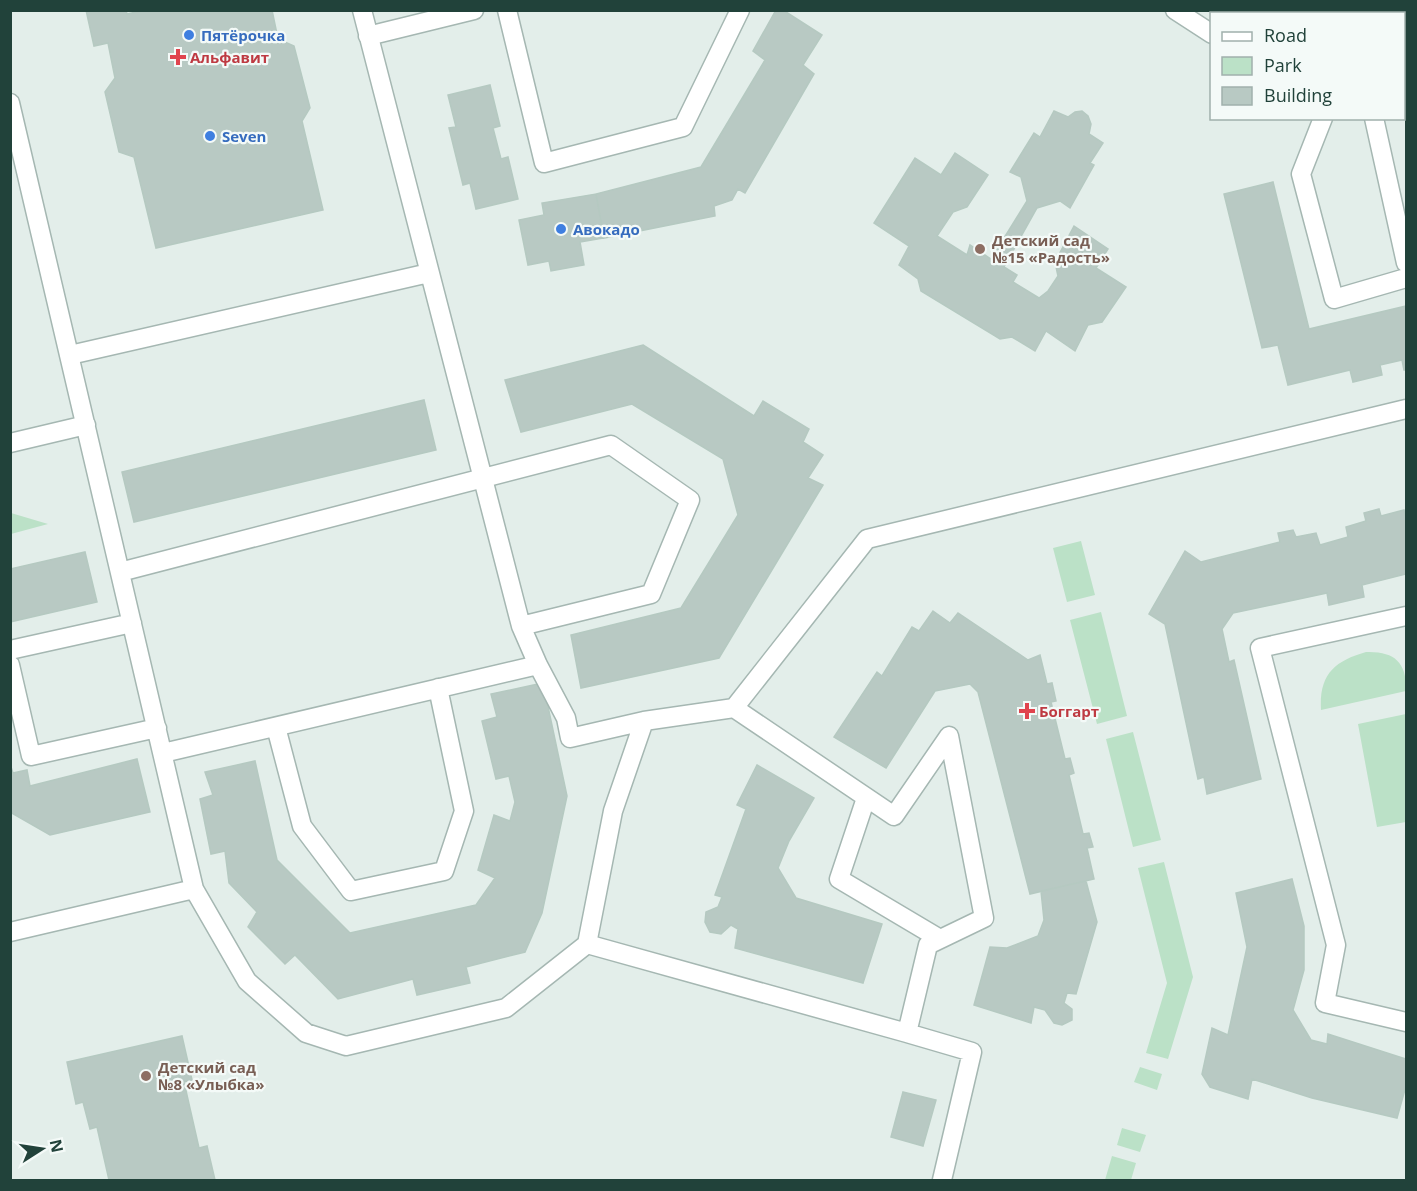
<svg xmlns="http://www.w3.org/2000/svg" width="1417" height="1191" font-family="'Open Sans',sans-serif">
<rect width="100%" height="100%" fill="#e3eeea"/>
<path fill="#bbe1c7" d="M 11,513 L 48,524 L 11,534 Z
M 1081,541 L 1095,595 L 1067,602 L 1053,548 Z
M 1101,612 L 1127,716 L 1097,724 L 1070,620 Z
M 1366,652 C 1395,651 1407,663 1406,691 L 1321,710 C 1319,675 1334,661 1366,652 Z
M 1406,714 L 1406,822 L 1377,827 L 1358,724 Z
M 1133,732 L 1161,840 L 1133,847 L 1106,739 Z
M 1164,862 L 1193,977 L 1168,1059 L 1146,1053 L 1167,983 L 1138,868 Z
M 1140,1067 L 1162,1074 L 1157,1090 L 1134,1082 Z
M 1122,1128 L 1146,1135 L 1140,1152 L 1117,1145 Z
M 1112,1156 L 1136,1163 L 1131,1180 L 1105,1180 Z"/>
<path fill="#b8c9c3" stroke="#b5c9c1" stroke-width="1.5" d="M 86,10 L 126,10 L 127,14 L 145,10 L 272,10 L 278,39 L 294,46 L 310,108 L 302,121 L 323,210 L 156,248 L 134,157 L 119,152 L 105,92 L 115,78 L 108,43 L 94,46 Z
M 776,10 L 783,10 L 822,35 L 803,65 L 814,74 L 745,193 L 738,189 L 732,200 L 714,206 L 715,216 L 604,238 L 596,194 L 701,167 L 765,60 L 753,51 Z
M 1283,10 L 1393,10 L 1394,14 L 1284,14 Z
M 490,85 L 500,126 L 493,128 L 501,159 L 508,157 L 518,199 L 476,209 L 470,183 L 463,185 L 449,128 L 456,127 L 448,95 Z
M 1054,111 L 1068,117 L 1075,112 L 1082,111 L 1088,116 L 1091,124 L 1089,134 L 1103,143 L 1090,163 L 1094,165 L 1070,208 L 1060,201 L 1037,208 L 1004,267 L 1017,275 L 1013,282 L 1039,298 L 1048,291 L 1058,276 L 1055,262 L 1074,226 L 1108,249 L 1096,268 L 1126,287 L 1102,322 L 1088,325 L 1075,351 L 1046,331 L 1035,351 L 1012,337 L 1000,339 L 921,291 L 918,279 L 899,265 L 909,246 L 874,223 L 915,158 L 941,175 L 955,153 L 988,175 L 967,207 L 953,212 L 937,236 L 967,255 L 970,245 L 991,259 L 1027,201 L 1021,177 L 1010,172 L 1034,133 L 1040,137 Z
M 1273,182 L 1309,329 L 1406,306 L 1406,370 L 1404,370 L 1402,360 L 1380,365 L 1382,375 L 1353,382 L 1350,370 L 1288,385 L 1278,345 L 1262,348 L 1224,194 Z
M 596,194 L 604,238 L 580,242 L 584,265 L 551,271 L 549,261 L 528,265 L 519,220 L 544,215 L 542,203 Z
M 643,345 L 754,416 L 763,401 L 809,429 L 803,442 L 823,455 L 808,478 L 823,485 L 719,658 L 581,688 L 571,635 L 681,608 L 738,515 L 723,459 L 632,404 L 521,432 L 505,380 Z
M 424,400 L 436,450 L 134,522 L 122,472 Z
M 1379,509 L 1381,516 L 1404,510 L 1406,518 L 1406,574 L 1362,585 L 1364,597 L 1329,605 L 1327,593 L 1233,613 L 1222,629 L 1229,662 L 1234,660 L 1261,779 L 1207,794 L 1204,777 L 1198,779 L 1165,624 L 1149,614 L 1185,551 L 1201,562 L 1280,542 L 1278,533 L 1293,530 L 1296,537 L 1316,533 L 1320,545 L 1348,537 L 1346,527 L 1366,521 L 1364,513 Z
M 85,552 L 97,602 L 10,622 L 10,569 Z
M 933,611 L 950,623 L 958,613 L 1028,660 L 1040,655 L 1047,684 L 1052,683 L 1056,701 L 1051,702 L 1065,759 L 1070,758 L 1074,773 L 1069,775 L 1083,834 L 1089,833 L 1093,847 L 1087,848 L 1094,879 L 1030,894 L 978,692 L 970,684 L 935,691 L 886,768 L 834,737 L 877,672 L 882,676 L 912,627 L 919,631 Z
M 543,683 L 567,796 L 542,913 L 525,952 L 466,967 L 470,983 L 417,995 L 413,979 L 338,999 L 295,955 L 285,964 L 248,927 L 257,912 L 229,883 L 225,851 L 211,854 L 200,799 L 213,795 L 205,772 L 255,761 L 277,860 L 350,933 L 476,905 L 495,878 L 478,870 L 494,815 L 510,821 L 515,802 L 509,776 L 496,779 L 482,721 L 497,717 L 491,694 Z
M 137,759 L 150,812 L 50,835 L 10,812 L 10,764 L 13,773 L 27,770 L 30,786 Z
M 757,765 L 814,798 L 789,841 L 778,868 L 796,898 L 882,924 L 863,983 L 735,948 L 738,929 L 731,925 L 721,934 L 710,932 L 705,922 L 706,912 L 718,907 L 722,897 L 715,895 L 746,809 L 737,805 Z
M 1292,879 L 1304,926 L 1304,970 L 1293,1010 L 1311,1040 L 1327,1044 L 1328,1034 L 1406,1059 L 1406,1086 L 1397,1118 L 1312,1098 L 1252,1079 L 1248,1099 L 1210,1087 L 1202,1074 L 1212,1028 L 1228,1035 L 1247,947 L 1236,893 Z
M 1086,881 L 1097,922 L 1076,994 L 1067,993 L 1064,1003 L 1072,1009 L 1072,1020 L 1062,1025 L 1054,1023 L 1045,1010 L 1034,1007 L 1031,1023 L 974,1005 L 990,947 L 1007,948 L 1038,936 L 1044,920 L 1041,891 Z
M 182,1036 L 192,1080 L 184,1082 L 199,1148 L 207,1146 L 215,1180 L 109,1180 L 97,1127 L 90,1129 L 83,1102 L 76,1104 L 67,1062 Z
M 903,1092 L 936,1100 L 923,1146 L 891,1137 Z"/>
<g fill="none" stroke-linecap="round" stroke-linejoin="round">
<g stroke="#a5b7b2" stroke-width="21">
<path id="minor" d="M 362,10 L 521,626 L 538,665 L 566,718 L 570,738 L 644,721
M 507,10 L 544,163 L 683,127 L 740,10
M 1175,10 L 1212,34
M 368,36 L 474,10
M 1404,88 L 1406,87
M 10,103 L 194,889 L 247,981 L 306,1033 L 346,1046 L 506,1008 L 587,944 L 613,811 L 644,721 L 734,708 L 867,539 L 1406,409
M 1323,118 L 1301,174 L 1334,299 L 1406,278
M 1374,118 L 1406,263
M 70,355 L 429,273
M 10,443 L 86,425
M 120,572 L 611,445 L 690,500 L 651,594 L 521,626
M 1406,616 L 1260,648 L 1336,945 L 1325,1003 L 1406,1022
M 10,650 L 132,623
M 10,665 L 31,756 L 157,728
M 276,727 L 302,826 L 351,891 L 444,871 L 464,811 L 438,688
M 163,753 L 538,665
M 866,798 L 839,879 L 940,939
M 10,932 L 194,889
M 587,944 L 907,1033 L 928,945 L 984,918 L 949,736 L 894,816 L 734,708
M 907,1033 L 972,1052 L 942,1180"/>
</g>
<use href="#minor" stroke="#fff" stroke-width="18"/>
</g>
<g fill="#3f7fe0" stroke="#f4faf8" stroke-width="2">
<circle cx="189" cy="35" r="6"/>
<circle cx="210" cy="136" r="6"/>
<circle cx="561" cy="229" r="6"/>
</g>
<g fill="#e0444e" stroke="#f4faf8" stroke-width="2">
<path d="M175 48h6v6h6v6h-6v6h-6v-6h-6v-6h6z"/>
<path d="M1024 702h6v6h6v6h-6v6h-6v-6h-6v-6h6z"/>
</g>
<g fill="#8d6e63" stroke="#f4faf8" stroke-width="2">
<circle cx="980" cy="249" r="6"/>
<circle cx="146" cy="1076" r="6"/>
</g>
<g text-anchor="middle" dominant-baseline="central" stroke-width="4.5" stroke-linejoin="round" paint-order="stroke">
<g font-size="15" font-weight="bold" fill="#366cbe" stroke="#f4faf8" text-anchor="start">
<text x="201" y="35">Пятёрочка</text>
<text x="222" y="136">Seven</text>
<text x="573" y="229">Авокадо</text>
</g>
<g font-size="15" font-weight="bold" fill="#be3a42" stroke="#f4faf8" text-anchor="start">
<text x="190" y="57">Альфавит</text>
<text x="1039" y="711">Боггарт</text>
</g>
<g font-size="15" font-weight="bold" fill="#785e54" stroke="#f4faf8" text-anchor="start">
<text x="992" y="240">Детский сад<tspan x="992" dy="17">№15 «Радость»</tspan></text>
<text x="158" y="1067">Детский сад<tspan x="158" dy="17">№8 «Улыбка»</tspan></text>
</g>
</g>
<rect width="1417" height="1191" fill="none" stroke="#21423a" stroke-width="24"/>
<rect x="1210" y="12" width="195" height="108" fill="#f4faf8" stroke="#a0b0ac" stroke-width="1.5"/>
<rect x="1222" y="32" width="30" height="9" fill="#ffffff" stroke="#a0b0ac" stroke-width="1.5"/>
<text x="1264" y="42" font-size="18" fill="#21423a">Road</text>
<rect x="1222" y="57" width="30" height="18" fill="#bbe1c7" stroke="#a0b0ac" stroke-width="1.5"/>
<text x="1264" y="72" font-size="18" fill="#21423a">Park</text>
<rect x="1222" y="87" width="30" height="18" fill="#b8c9c3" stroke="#a0b0ac" stroke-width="1.5"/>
<text x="1264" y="102" font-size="18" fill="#21423a">Building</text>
<g transform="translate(42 1149) rotate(78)" stroke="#f4faf8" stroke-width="4.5" paint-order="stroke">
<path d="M0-4.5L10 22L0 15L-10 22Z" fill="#21423a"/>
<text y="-9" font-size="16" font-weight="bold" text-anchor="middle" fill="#21423a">N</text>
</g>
</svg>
